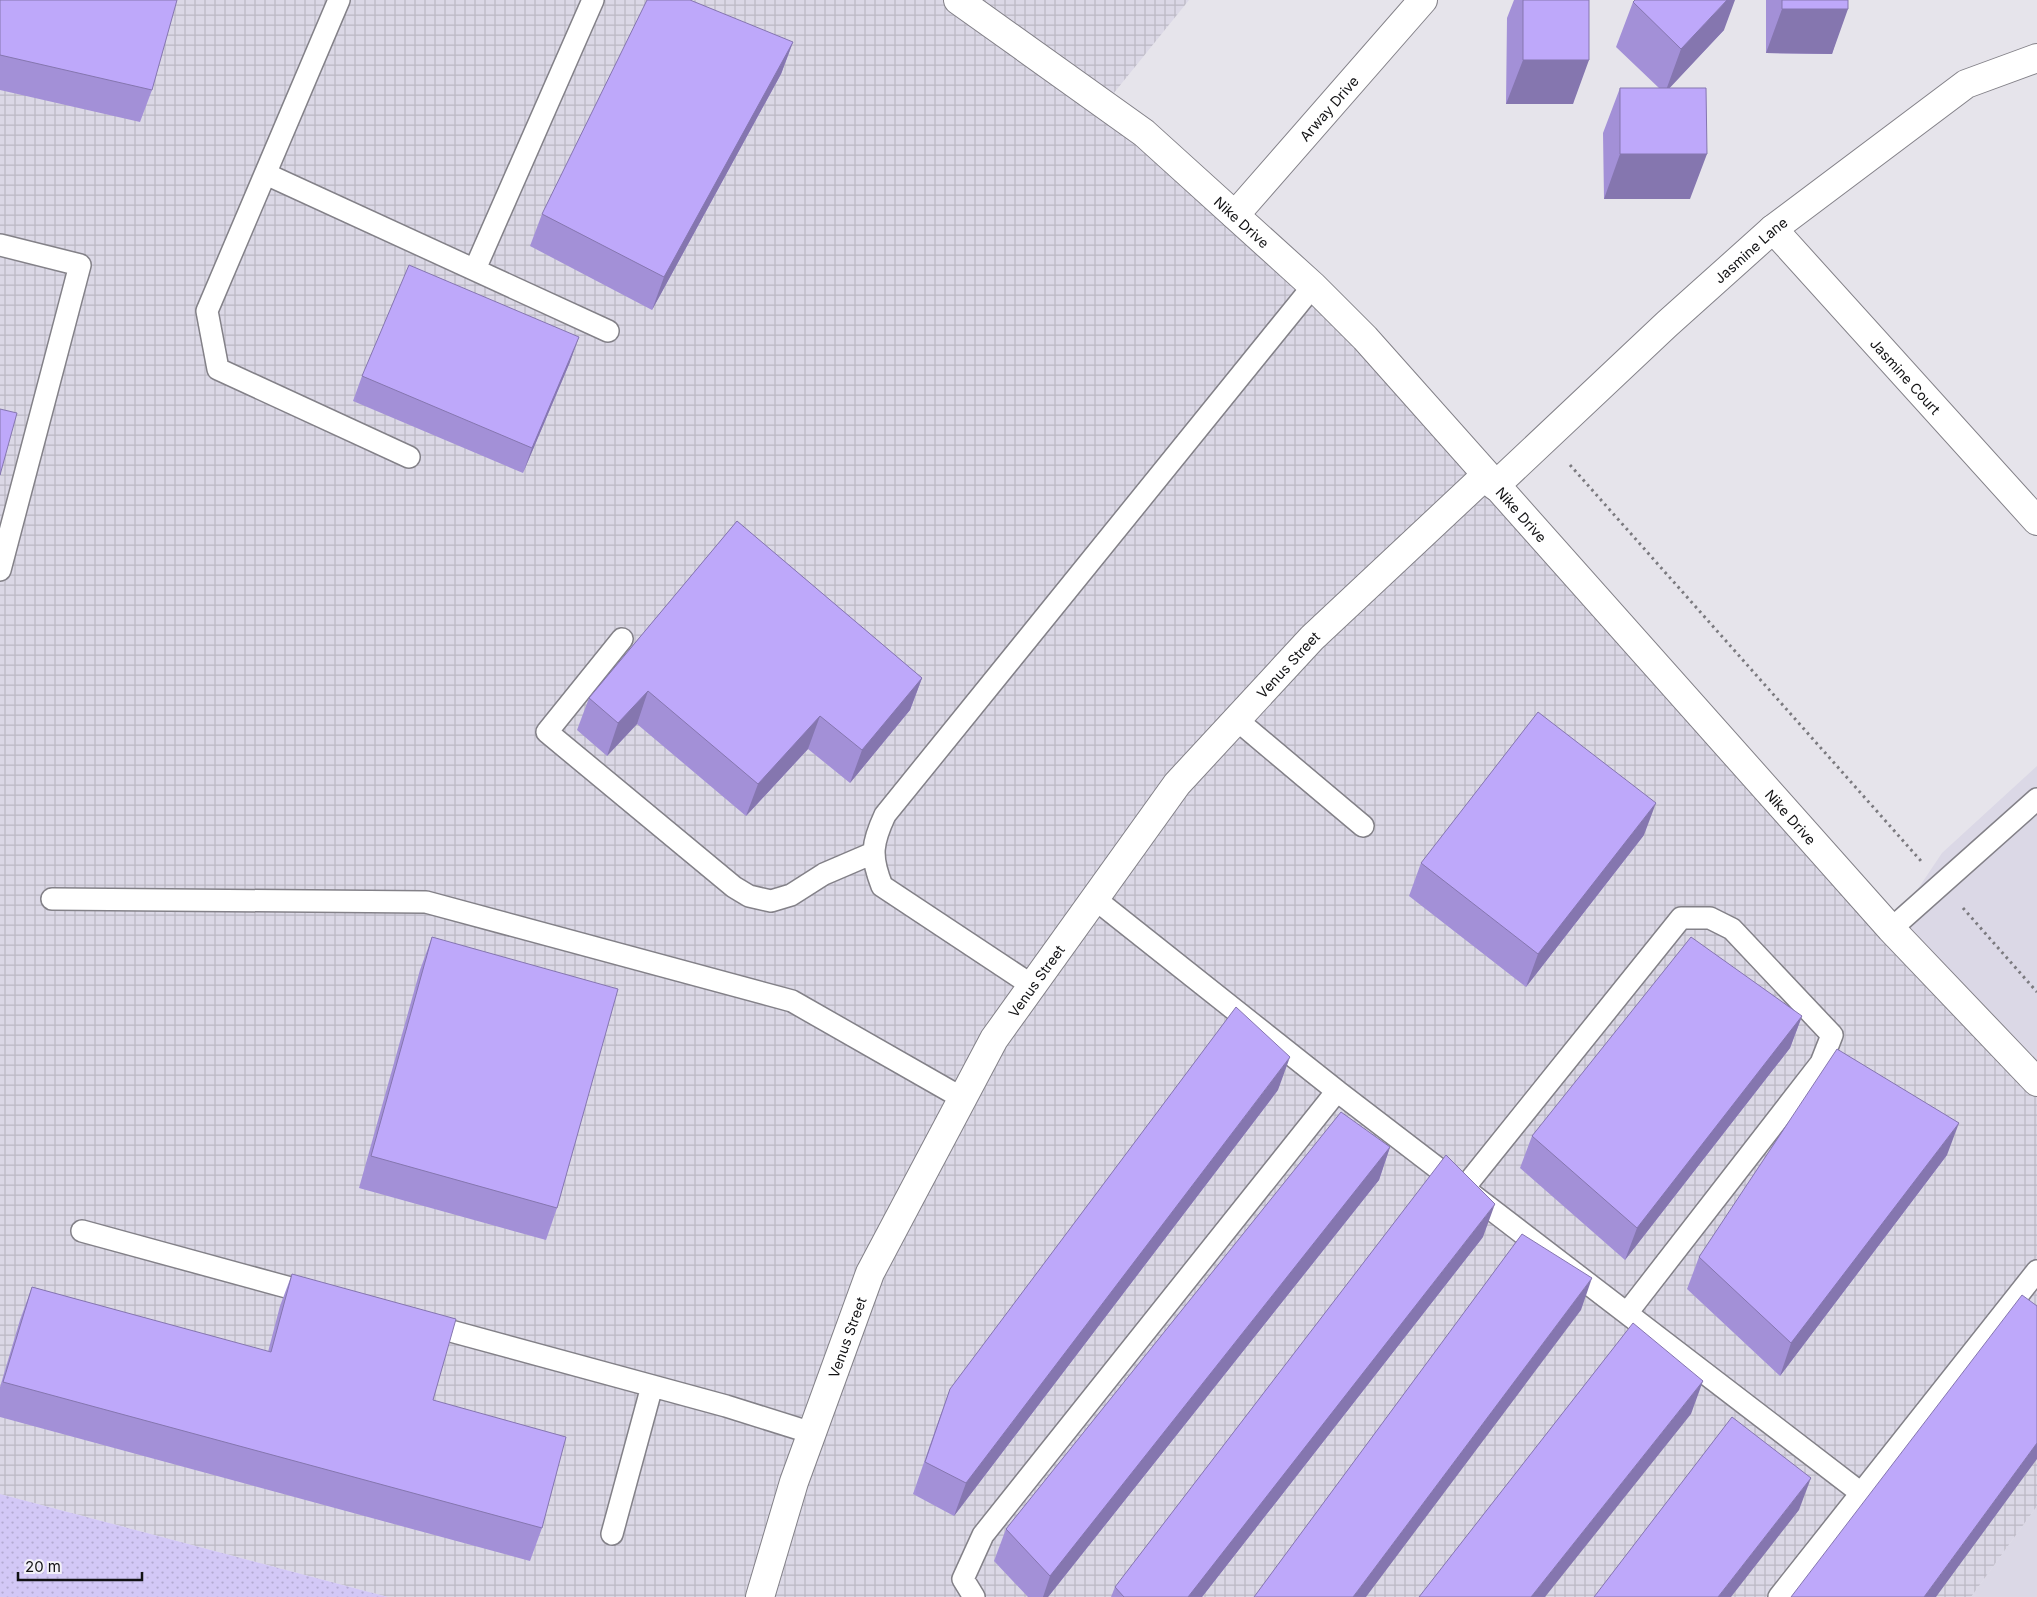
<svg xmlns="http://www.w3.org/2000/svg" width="2037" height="1597" font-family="Inter,sans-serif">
<defs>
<pattern id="industrial-grid" width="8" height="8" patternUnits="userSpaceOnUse" patternTransform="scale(1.25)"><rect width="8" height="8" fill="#dbd8e6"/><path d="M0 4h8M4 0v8" fill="none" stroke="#bbb8c4"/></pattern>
<pattern id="park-dots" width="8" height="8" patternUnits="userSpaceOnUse" patternTransform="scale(1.25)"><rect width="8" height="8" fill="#d3c8f6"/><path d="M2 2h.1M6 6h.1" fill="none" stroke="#b4abd2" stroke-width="1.8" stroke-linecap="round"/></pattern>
</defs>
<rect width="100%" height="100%" fill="#e6e4eb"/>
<path fill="#dbd8e6" d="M 2037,766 L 2037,1082 L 1891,929 L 1942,853 Z
M 2037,1506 L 2037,1597 L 1971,1597 Z"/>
<path fill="url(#industrial-grid)" d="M 0,0 L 1189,0 L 1105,104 L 1313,286 L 2037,1082 L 2037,1506 L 1971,1597 L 388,1597 L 0,1494 Z"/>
<path fill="url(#park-dots)" d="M 0,1494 L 388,1597 L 0,1597 Z"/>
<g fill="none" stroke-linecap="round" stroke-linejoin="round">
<g stroke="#838188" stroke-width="24">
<path id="service" d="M 339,0 L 207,311 L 218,369 L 409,457
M 266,174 L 608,331
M 0,245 L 80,265 L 0,570
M 475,269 L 593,0
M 622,639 L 547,732 L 734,887 L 749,896 L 771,901 L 791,895 L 824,874 L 873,853
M 1237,720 L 1363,826
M 52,899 L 426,902 L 792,1001 L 962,1098
M 1095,899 L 1337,1091
M 1891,929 L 2037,799
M 1033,986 L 882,886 C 870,856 872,843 885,815 L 1313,286
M 1464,1188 L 1681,918 L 1710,918 L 1732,929 L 1832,1035 L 1821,1063 L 1627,1313
M 82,1231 L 316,1295
M 425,1324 L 726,1406 L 812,1433
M 612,1534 L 652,1386
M 974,1597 L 963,1579 L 983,1535 L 1337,1091 L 1861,1493
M 1779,1597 L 2037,1271"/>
</g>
<g stroke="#838188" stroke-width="30">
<g id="minor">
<path id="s1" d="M 1235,215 L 1423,0"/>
<path id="s2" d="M 1773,229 L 2037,521"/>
<path id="s3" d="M 1495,486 L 1667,324 L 1773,229 L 1966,84 L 2037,58"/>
<path id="s4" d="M 760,1597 L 794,1482 L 870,1273 L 994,1039 L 1177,784 L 1312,638 L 1486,475"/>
</g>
</g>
<g stroke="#838188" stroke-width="30">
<g id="tertiary">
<path id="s5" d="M 958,0 L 1144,133 L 1313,286 L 1365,338 L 1891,929 L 2037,1082"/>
</g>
</g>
<path stroke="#7b7a7f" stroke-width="3" stroke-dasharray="2.5 4" stroke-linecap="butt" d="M 1570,465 L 1921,861
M 1963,908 L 2037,992"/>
<use href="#service" stroke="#fff" stroke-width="21"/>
<use href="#minor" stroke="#fff" stroke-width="28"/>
<use href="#tertiary" stroke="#fff" stroke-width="28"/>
</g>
<path fill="#a390d7" d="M 0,0 L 152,90 L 140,122 L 0,90 Z
M 1514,0 L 1589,0 L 1573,104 L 1506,104 L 1507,18 Z
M 1766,0 L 1848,0 L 1832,54 L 1766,53 Z
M 1633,2 L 1724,30 L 1669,88 L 1690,199 L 1604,199 L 1603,133 L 1620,88 L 1659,88 L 1616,47 Z
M 793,42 L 781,74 L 652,310 L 530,246 L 542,214 Z
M 570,362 L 523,473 L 353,401 L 362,376 Z
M 737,521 L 922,678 L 910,710 L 850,783 L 808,749 L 746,816 L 637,724 L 607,756 L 577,730 L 589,698 Z
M 1644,835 L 1526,987 L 1409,896 L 1421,863 Z
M 432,937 L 557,1208 L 546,1240 L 359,1188 L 420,970 Z
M 1802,1016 L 1790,1048 L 1625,1260 L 1520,1168 L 1532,1136 Z
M 1278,1090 L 954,1516 L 913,1494 L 938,1422 L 950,1389 Z
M 1390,1147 L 1379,1180 L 1048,1597 L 1028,1597 L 994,1561 L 1006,1529 Z
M 1947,1155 L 1780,1376 L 1687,1289 L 1699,1257 Z
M 1483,1237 L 1202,1597 L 1111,1597 L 1115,1587 Z
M 292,1274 L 433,1400 L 542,1528 L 530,1561 L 0,1417 L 0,1387 L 20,1320 L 32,1287 L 268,1352 L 280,1306 Z"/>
<path fill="#8576af" d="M 1727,0 L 1735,0 L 1724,30 L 1665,93 L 1681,49 Z
M 1782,9 L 1848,9 L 1832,54 L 1766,53 Z
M 793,42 L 781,74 L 652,310 L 664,277 Z
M 1523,60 L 1589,60 L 1573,104 L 1506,104 Z
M 1620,154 L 1707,154 L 1690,199 L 1604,199 Z
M 579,337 L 570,362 L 523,473 L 532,448 Z
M 922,678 L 910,710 L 850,783 L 862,750 Z
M 648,691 L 637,724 L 607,756 L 618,723 Z
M 820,716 L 808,749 L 746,816 L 758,784 Z
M 1656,803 L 1644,835 L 1526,987 L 1538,954 Z
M 1802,1016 L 1790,1048 L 1625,1260 L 1637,1228 Z
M 1290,1057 L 1278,1090 L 954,1516 L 966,1483 Z
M 1959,1123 L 1947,1155 L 1780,1376 L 1791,1343 Z
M 1390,1147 L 1379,1180 L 1048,1597 L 1043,1597 L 1050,1576 Z
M 1495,1204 L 1483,1237 L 1202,1597 L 1188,1597 Z
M 1592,1278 L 1581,1310 L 1366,1597 L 1353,1597 Z
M 1703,1381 L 1691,1414 L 1545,1597 L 1531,1597 Z
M 2037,1443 L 2037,1459 L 1936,1597 L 1924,1597 Z
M 1811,1478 L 1799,1510 L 1731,1597 L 1718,1597 Z"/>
<path fill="#bea8fa" stroke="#8576af" d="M 0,0 L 177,0 L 152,90 L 0,55 Z
M 647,0 L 690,0 L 793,42 L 664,277 L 542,214 Z
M 1523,0 L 1589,0 L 1589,60 L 1523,60 Z
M 1635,0 L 1727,0 L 1681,49 L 1633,2 Z
M 1782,0 L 1848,0 L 1848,9 L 1782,9 Z
M 1620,88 L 1706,88 L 1707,154 L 1620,154 Z
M 409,265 L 579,337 L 532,448 L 362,376 Z
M 0,409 L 17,413 L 0,475 Z
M 737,521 L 922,678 L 862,750 L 820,716 L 758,784 L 648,691 L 618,723 L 589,698 Z
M 1538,712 L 1656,803 L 1538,954 L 1421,863 Z
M 432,937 L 618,989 L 557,1208 L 371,1156 Z
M 1691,937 L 1802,1016 L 1637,1228 L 1532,1136 Z
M 1236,1007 L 1290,1057 L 966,1483 L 925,1462 L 950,1389 Z
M 1837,1049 L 1959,1123 L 1791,1343 L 1699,1257 Z
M 1341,1112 L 1390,1147 L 1050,1576 L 1006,1529 Z
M 1446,1155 L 1495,1204 L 1188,1597 L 1124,1597 L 1115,1587 Z
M 1522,1234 L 1592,1278 L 1353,1597 L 1254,1597 Z
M 292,1274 L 456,1319 L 433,1400 L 566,1437 L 542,1528 L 3,1382 L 32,1287 L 271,1352 Z
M 2022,1295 L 2037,1306 L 2037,1443 L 1924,1597 L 1791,1597 Z
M 1633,1323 L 1703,1381 L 1531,1597 L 1419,1597 Z
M 1732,1417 L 1811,1478 L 1718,1597 L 1594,1597 Z"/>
<g text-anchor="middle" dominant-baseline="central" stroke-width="4" stroke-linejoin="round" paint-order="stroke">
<g font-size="14" fill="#121214" stroke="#f3f1f9">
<text stroke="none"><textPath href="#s1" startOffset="142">Arway Drive</textPath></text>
<text stroke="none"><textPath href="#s5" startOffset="361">Nike Drive</textPath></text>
<text stroke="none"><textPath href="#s3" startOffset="348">Jasmine Lane</textPath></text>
<text stroke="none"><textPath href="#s2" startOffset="198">Jasmine Court</textPath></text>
<text stroke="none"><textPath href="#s5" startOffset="766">Nike Drive</textPath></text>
<text stroke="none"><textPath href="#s4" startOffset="1084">Venus Street</textPath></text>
<text stroke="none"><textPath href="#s5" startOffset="1171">Nike Drive</textPath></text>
<text stroke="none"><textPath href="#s4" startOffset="679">Venus Street</textPath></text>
<text stroke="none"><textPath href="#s4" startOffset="274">Venus Street</textPath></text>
</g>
</g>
<path d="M18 1572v8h124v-8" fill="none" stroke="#121214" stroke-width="2.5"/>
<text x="25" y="1572" font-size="15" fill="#121214" stroke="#f3f1f9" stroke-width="4" paint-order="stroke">20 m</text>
</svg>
